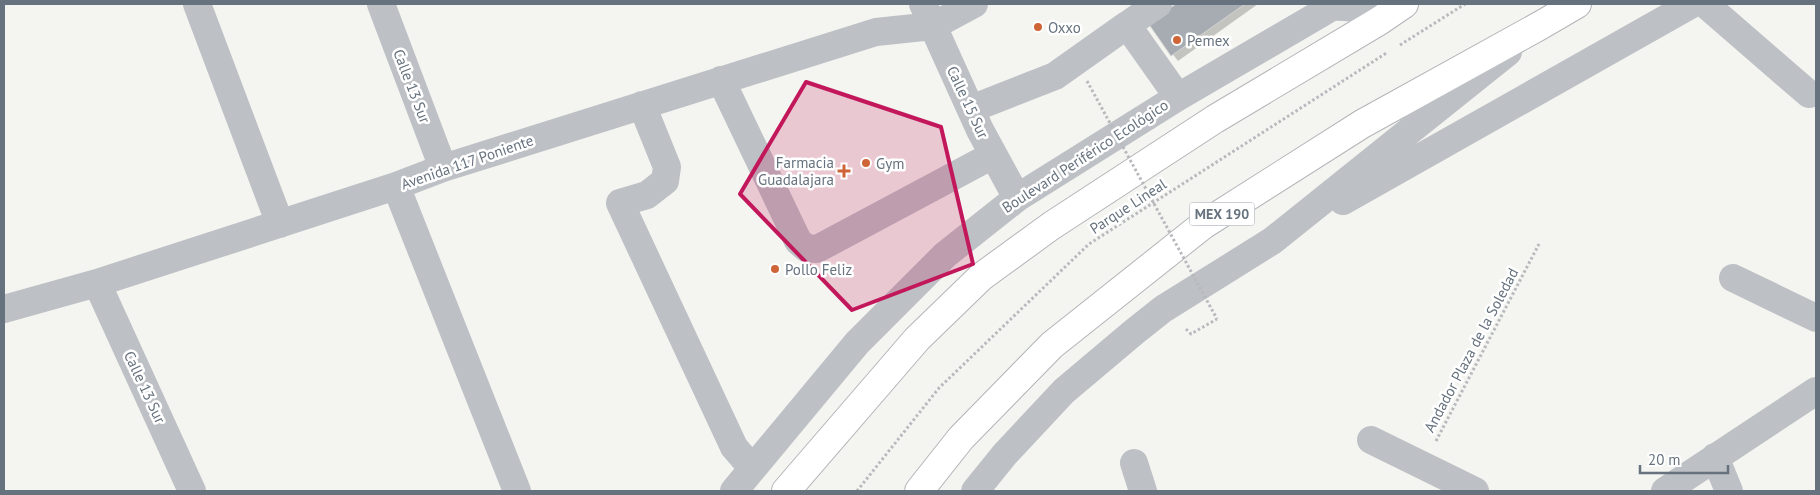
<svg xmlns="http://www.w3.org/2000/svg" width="1820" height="495" font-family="'PT Sans',sans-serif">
<rect width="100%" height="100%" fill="#f4f4f1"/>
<path fill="#0003" d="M 1178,4 L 1258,4 L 1178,61 L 1150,24 Z"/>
<path fill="#a6acb2" stroke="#d5d5d3" d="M 1176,4 L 1245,4 L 1171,56 L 1148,23 Z"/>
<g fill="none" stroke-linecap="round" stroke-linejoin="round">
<g stroke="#b2b5b8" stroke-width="30">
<path id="highway" d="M 786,491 L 917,339 L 981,277 L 1051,226 L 1215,119 L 1379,21 L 1404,4
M 919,491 L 961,438 L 1052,345 L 1203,225 L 1362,124 L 1541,25 L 1577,4"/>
</g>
<path stroke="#b7b9bc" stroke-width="3" stroke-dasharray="2.5 2.5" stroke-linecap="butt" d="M 1400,45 L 1465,4
M 1186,329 L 1191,334 L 1217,319
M 1436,441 L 1539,244
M 857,491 L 939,388 L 1089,244 L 1388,52"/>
<path stroke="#bdc0c4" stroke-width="28" d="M 197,4 L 280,224
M 381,4 L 443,168
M 923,4 L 980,130 L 1017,198
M 1158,4 L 1127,25 L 1178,97
M 1705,4 L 1809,94
M 721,80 L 798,241 L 806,248 L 817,249 L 993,155
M 642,105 L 667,167 L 665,181 L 647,195 L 620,203 L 734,447 L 752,468
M 971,109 L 1055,76 L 1127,25
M 396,186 L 517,491
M 1343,201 L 1692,4
M 1733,278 L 1816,318
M 97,283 L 192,491
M 4,309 L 97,283 L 396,186 L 443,168 L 876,32 L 933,26 L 974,4
M 1371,440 L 1475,491
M 1715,457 L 1729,491
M 1134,463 L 1143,491
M 734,491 L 857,343 L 945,255 L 1017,198 L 1178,97 L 1332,7 C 1353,6 1362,9 1379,21
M 975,491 L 1005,454 L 1064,391 L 1134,332 L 1163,309 L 1272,241 L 1508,52
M 1665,491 L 1816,391"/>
<use href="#highway" stroke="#fff" stroke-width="28"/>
<path stroke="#b7b9bc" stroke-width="3" stroke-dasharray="2.5 2.5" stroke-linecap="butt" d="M 1087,81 L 1217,319"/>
</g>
<path fill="#c2185b" fill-opacity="0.2" stroke="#c2185b" stroke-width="4" stroke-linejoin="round" d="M 806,82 L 941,127 L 973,264 L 852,310 L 740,194 Z"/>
<g fill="#cf6436" stroke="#fff" stroke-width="2">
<circle cx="1038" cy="27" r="5"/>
<circle cx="1177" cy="40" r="5"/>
<circle cx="866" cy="163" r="5"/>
<path d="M841.5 163.5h5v5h5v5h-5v5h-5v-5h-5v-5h5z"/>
<circle cx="775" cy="269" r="5"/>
</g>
<g text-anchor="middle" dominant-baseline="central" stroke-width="5" stroke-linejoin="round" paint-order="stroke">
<rect fill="#fff" stroke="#949ca5" stroke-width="1" x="1189.5" y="202.5" width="65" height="23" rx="4"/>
<g font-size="14" font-weight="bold" fill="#66727e">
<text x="1222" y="214">MEX 190</text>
</g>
<g font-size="15" fill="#66727e" stroke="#fff" text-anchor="start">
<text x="1048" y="27">Oxxo</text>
<text x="1187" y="40">Pemex</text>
<text x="834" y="162" text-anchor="end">Farmacia<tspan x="834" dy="17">Guadalajara</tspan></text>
<text x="876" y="163">Gym</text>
<text x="785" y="269">Pollo Feliz</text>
</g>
<g font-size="15" fill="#66727e" stroke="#fff">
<text transform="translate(412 86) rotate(69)">Calle 13 Sur</text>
<text transform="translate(968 102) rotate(65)">Calle 15 Sur</text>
<text transform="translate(1085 156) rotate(-33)">Boulevard Periférico Ecológico</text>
<text transform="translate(467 162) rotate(-19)">Avenida 117 Poniente</text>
<text transform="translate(1128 206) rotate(-33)">Parque Lineal</text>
<text transform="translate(1471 350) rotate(-62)">Andador Plaza de la Soledad</text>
<text transform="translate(145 387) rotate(65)">Calle 13 Sur</text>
</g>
</g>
<rect width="1820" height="495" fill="none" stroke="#66727e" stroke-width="10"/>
<path d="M1640 465v8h88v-8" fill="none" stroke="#66727e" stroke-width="2.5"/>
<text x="1648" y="465" font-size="15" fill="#66727e" stroke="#ffffff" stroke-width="4" paint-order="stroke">20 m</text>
</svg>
